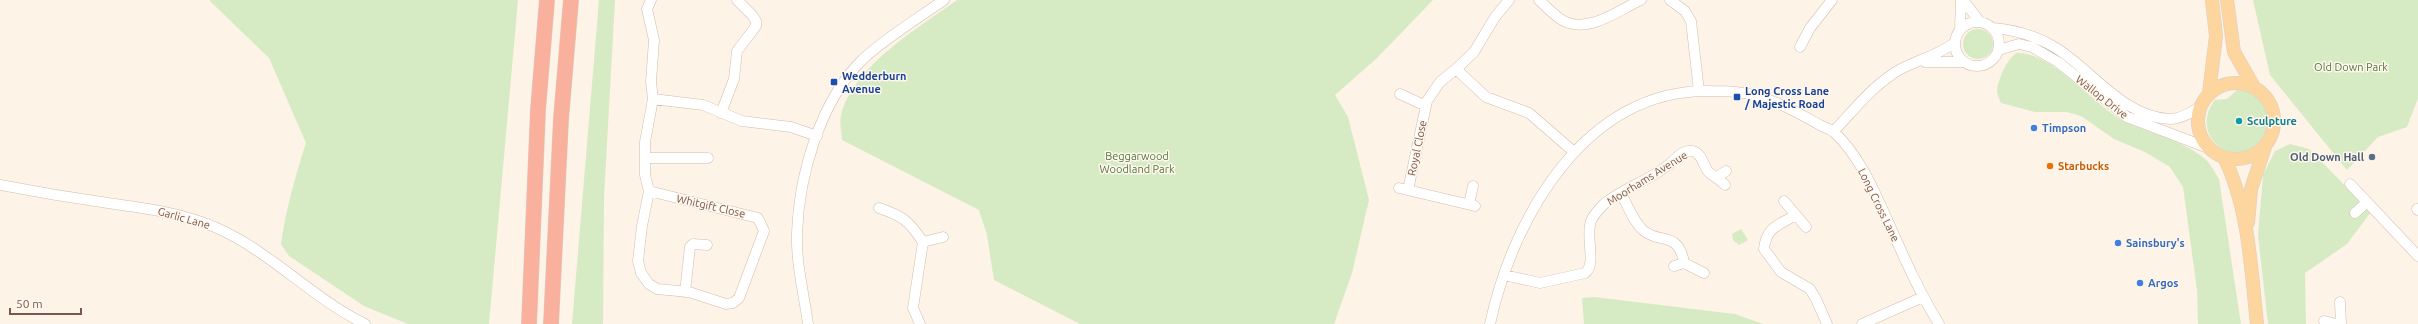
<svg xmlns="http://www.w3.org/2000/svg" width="2418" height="324" font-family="Ubuntu,sans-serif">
<rect width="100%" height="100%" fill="#fdf3e6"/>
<path fill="#d6ebc4" d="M 209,0 L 518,0 L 489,324 L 408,324 L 364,306 L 289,256 L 281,244 C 286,209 295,177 306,143 L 269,58 Z
M 599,0 L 615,0 L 604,197 L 603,324 L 572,324 Z
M 957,0 L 1433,0 L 1377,58 L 1335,95 L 1348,117 L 1369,200 L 1352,273 L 1334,324 L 1080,324 L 994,280 L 987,235 L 979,210 L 842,140 C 842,133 839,123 841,116 C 852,67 918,28 957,0 Z
M 2253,0 L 2418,0 L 2418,98 L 2407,127 L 2378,137 L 2347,170 L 2270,75 Z
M1963 44a15 15 0 1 1 30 0a15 15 0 1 1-30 0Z
M 2017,53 C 2054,53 2091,103 2122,120 C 2148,134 2182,139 2205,159 C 2211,164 2215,173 2219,179 L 2241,324 L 2198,324 L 2197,290 L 2183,187 L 2170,167 L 2145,152 L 2114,139 L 2081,116 L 2067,112 L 2035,112 L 2001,103 C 2000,100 1997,95 1997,91 C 1998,80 2007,58 2017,53 Z
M 2238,89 C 2252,90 2263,96 2269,109 C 2273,118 2271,128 2267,136 C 2244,177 2185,139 2215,100 L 2227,99 Z
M 2290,144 L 2309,149 L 2371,212 L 2347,244 L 2305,273 L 2306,324 L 2268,324 L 2258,235 L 2263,175 L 2275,151 Z
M 1741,229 L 1748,240 L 1739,245 L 1733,240 L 1732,234 Z
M 1594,297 L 1735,314 L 1763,324 L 1584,324 L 1582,298 Z"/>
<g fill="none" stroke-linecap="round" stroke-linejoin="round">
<g stroke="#d2bcae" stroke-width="11">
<path id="minor" d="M 1509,0 L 1495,17 L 1474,52 L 1456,69 L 1486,97 L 1529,113 L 1574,152
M 1539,0 C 1546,7 1554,15 1562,20 C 1588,35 1618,10 1641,0
M 1670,0 L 1685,11 L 1691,21 L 1699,91
M 1963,0 L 1980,22
M1955 44a22 22 0 1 1 44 0a22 22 0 1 1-44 0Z
M 1993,28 C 2016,30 2037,36 2056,48 C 2093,71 2123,117 2170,119 C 2181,119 2192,112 2201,106
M 1960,30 L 1961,0
M 1800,47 L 1810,28 L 1832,0
M 1998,50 L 2019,44 L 2032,47 L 2058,62 L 2127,117 L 2211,149
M 1925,62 L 1963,62
M 1400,94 L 1426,106
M 653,99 L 703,105 L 742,121 L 791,127 L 817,136
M 721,113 L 734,79 L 737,51 L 756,26 L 756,21 L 752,15 L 737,0
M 1834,131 C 1855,109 1872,86 1899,70 C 1917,60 1937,56 1954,43
M 645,158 L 708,158
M 1717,177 L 1726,171
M 2350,184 L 2418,256
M 0,185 C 36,192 72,198 108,203 C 145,208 183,213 217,228 C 271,252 312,298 365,324
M 1399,188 L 1475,206
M 1408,190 L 1427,101 L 1440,82 L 1456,69
M 649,191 L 758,218 L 764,231 L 739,298 L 733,303 L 726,304 L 689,292 L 657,289 L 649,284 L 641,273 L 638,261 L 642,226 L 649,191 L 645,175 L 645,142 L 653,99 L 651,82 L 654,40 L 647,9 L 651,0
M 1621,194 C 1628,205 1633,222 1644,231 C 1660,244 1679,231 1684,263
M 1784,201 L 1806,227
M 1469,204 L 1473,186
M 879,208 C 903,216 909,221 923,242 L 943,237
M 2417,209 L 2418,210
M 2355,213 L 2367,202
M 1794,216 C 1777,226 1766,228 1764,249 L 1781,272 L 1810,289 L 1816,299 L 1827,324
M 1674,266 L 1684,263 L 1704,273
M 1504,275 L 1540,283 L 1585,273 C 1597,264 1585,237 1591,221 C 1594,214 1599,209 1604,204 C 1625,187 1653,179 1672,162 C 1677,157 1684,149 1693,151 C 1701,153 1703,163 1707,170 C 1711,176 1720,179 1725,185
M 685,292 L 690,247 L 693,244 L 707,245
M 2340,302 L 2341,324
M 2324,321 L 2336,324
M 808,324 C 804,294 796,264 797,234 C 799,175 820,101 863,59 C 887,37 917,19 944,0
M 920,324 L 913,308 L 923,242
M 1490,324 C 1513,217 1586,88 1711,91 C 1725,91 1739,91 1753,95 C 1778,101 1798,113 1820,125 C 1825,128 1831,129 1835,133 C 1859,156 1873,188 1886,217 C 1902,253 1918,290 1939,324
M 1862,324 L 1923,297"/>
</g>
<g stroke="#d9d0cc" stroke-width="14">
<path id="major" d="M 2227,0 L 2234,52 L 2254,87
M2198 121a38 38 0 1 1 76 0a38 38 0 1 1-76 0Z
M 2209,93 L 2216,36 L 2212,0
M 2224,157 C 2249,208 2251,269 2257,324
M 2248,223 L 2251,189 L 2265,147"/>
</g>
<g stroke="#d9d0cc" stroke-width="16">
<path id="highway" d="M 529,324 L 538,110 L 547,0
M 551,324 L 561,119 L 571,0"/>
</g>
<use href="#minor" stroke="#fff" stroke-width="10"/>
<use href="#major" stroke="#fdd59e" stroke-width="13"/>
<use href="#highway" stroke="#f9b09c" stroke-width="15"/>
</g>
<g fill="#1a4fb4" stroke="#fff7ed" stroke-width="1.5">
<rect x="830" y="78" width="8" height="8" rx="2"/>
<rect x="1733" y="93" width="8" height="8" rx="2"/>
</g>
<circle fill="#0f9aa8" stroke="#fff7ed" stroke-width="1.5" cx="2239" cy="121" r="4"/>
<g fill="#3f7fe0" stroke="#fff7ed" stroke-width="1.5">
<circle cx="2034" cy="128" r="4"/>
<circle cx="2118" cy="243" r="4"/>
<circle cx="2140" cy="283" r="4"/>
</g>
<circle fill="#5c6f8a" stroke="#fff7ed" stroke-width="1.5" cx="2372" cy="157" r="4"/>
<circle fill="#e8710a" stroke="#fff7ed" stroke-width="1.5" cx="2050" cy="166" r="4"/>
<g text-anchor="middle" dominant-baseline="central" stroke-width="3" stroke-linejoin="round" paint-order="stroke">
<g font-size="11" fill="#52783f" stroke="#fff7ed">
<text x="2351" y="67">Old Down Park</text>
<text x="1137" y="156">Beggarwood<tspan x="1137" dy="13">Woodland Park</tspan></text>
</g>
<g font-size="11" font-weight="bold" fill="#164399" stroke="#fff7ed" text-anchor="start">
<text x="842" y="76">Wedderburn<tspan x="842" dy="13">Avenue</tspan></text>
<text x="1745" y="91">Long Cross Lane<tspan x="1745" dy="13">/ Majestic Road</tspan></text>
</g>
<g font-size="11" fill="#78584a" stroke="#fff7ed">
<text transform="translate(2102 97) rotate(38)">Wallop Drive</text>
<text transform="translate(1417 148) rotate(-78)">Royal Close</text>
<text transform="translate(1647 178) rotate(-32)">Moorhams Avenue</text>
<text transform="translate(1879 205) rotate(64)">Long Cross Lane</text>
<text transform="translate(711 206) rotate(13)">Whitgift Close</text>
<text transform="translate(184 218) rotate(16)">Garlic Lane</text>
</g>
<g font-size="11" font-weight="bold" fill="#0d838f" stroke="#fff7ed" text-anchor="start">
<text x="2247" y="121">Sculpture</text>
</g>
<g font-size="11" font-weight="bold" fill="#366cbe" stroke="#fff7ed" text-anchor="start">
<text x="2042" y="128">Timpson</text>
<text x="2126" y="243">Sainsbury's</text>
<text x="2148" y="283">Argos</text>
</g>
<g font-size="11" font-weight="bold" fill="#4e5e75" stroke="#fff7ed" text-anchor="end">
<text x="2364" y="157">Old Down Hall</text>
</g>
<g font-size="11" font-weight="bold" fill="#c56008" stroke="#fff7ed" text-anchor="start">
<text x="2058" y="166">Starbucks</text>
</g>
</g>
<path d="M10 308v6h71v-6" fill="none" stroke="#78584a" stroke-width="2"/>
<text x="16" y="308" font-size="12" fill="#78584a" stroke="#fff7ed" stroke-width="3" paint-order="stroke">50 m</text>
</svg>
